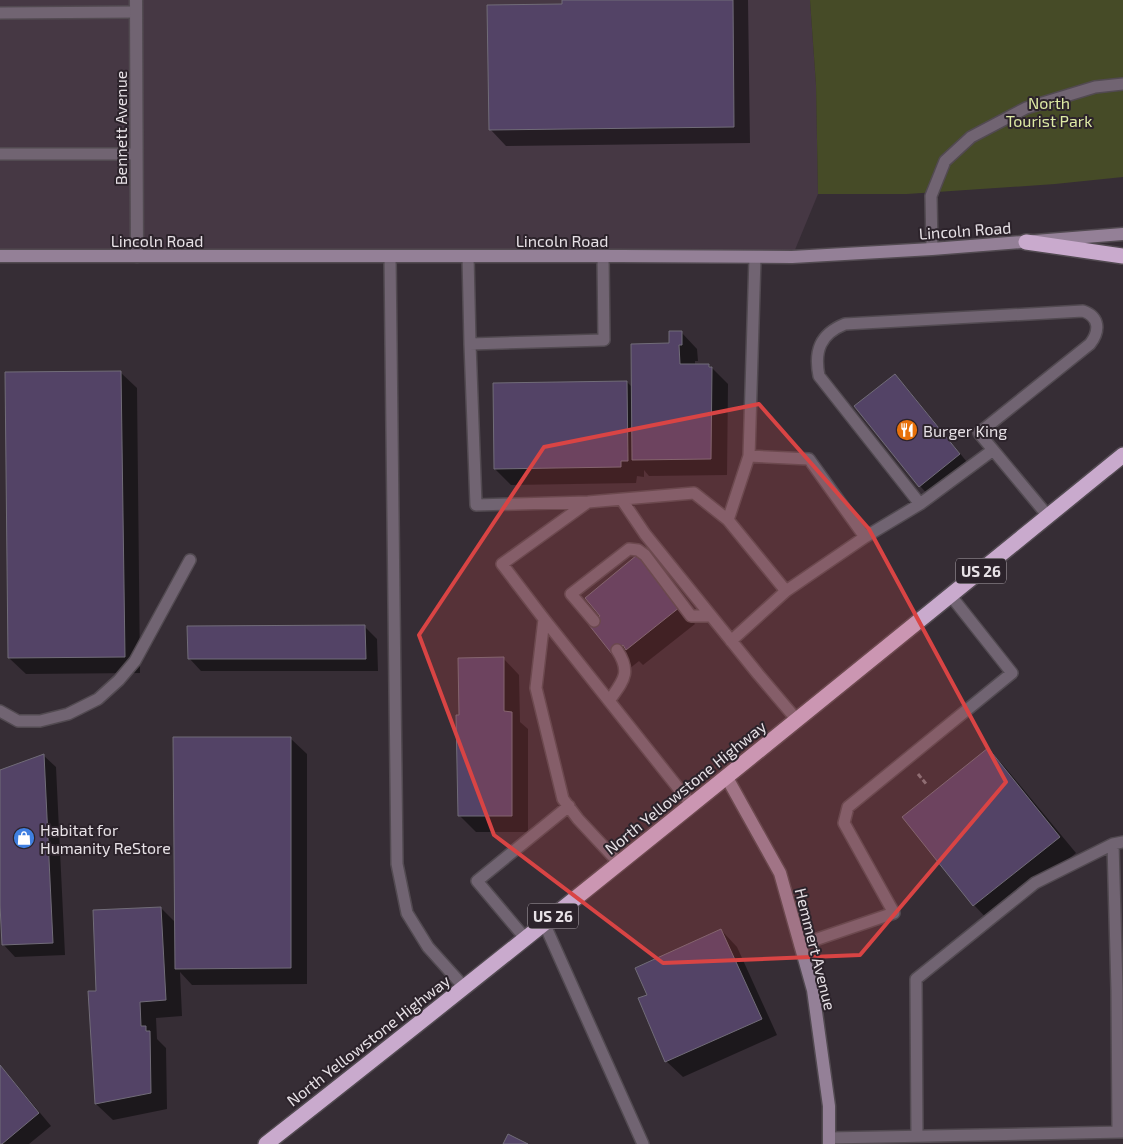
<svg xmlns="http://www.w3.org/2000/svg" width="1123" height="1144" font-family="'Exo 2',sans-serif">
<rect width="100%" height="100%" fill="#362d35"/>
<path fill="#463844" d="M 0,0 L 810,0 L 816,85 L 818,194 L 792,257 L 0,256 Z"/>
<path fill="#464b27" d="M 810,0 L 1123,0 L 1123,177 L 1055,184 L 907,194 L 818,194 L 816,85 Z"/>
<path fill="#0007" d="M 563,0 L 748,0 L 750,143 L 506,146 L 490,129 L 563,5 Z
M 681,332 L 697,349 L 698,361 L 695,361 L 695,365 L 709,365 L 728,384 L 727,475 L 649,476 L 644,470 L 644,477 L 637,476 L 636,483 L 511,485 L 495,469 L 627,382 L 632,387 Z
M 120,372 L 137,388 L 140,673 L 26,674 L 9,658 Z
M 895,375 L 907,388 L 971,467 L 932,499 L 920,486 Z
M 637,557 L 653,573 L 695,624 L 643,665 L 639,661 L 629,669 L 602,616 Z
M 365,627 L 377,639 L 378,671 L 201,671 L 189,658 Z
M 503,658 L 519,675 L 520,722 L 528,729 L 528,832 L 476,832 L 460,816 L 461,716 Z
M 290,738 L 307,754 L 307,984 L 192,985 L 180,972 L 182,1016 L 156,1018 L 157,1039 L 166,1048 L 167,1109 L 113,1120 L 96,1104 L 89,992 L 97,992 L 161,908 L 176,923 Z
M 988,750 L 1004,766 L 1076,853 L 990,922 L 974,905 L 903,817 Z
M 43,755 L 56,767 L 65,955 L 15,957 L 3,944 L 0,876 L 0,772 Z
M 721,930 L 737,947 L 777,1035 L 683,1077 L 666,1061 L 649,996 Z
M 0,1065 L 51,1126 L 29,1144 L 0,1144 Z"/>
<path fill="#534366" stroke="#716c78" d="M 562,0 L 733,0 L 734,127 L 489,130 L 487,5 L 562,4 Z
M 669,331 L 682,331 L 682,345 L 679,345 L 680,364 L 709,364 L 709,367 L 712,367 L 711,459 L 632,460 L 631,344 L 669,343 Z
M 121,371 L 125,657 L 8,658 L 5,372 Z
M 895,374 L 960,454 L 919,487 L 854,406 Z
M 627,381 L 628,461 L 621,461 L 621,467 L 494,469 L 493,383 Z
M 637,555 L 680,607 L 626,650 L 623,645 L 612,654 L 589,625 L 600,616 L 585,598 Z
M 365,625 L 366,659 L 188,659 L 187,626 Z
M 504,657 L 504,711 L 512,712 L 512,816 L 458,816 L 456,715 L 459,715 L 458,658 Z
M 173,737 L 291,737 L 291,968 L 175,969 Z
M 988,748 L 1060,837 L 973,906 L 902,817 Z
M 44,754 L 53,943 L 2,945 L 0,905 L 0,770 Z
M 161,907 L 166,1000 L 140,1002 L 141,1026 L 146,1026 L 146,1031 L 150,1031 L 151,1093 L 95,1104 L 88,991 L 96,991 L 93,910 Z
M 721,929 L 762,1019 L 665,1062 L 638,998 L 647,995 L 635,968 Z
M 0,1065 L 39,1113 L 2,1144 L 0,1144 Z
M 508,1134 L 528,1144 L 503,1144 Z"/>
<g fill="none" stroke-linecap="round" stroke-linejoin="round">
<g stroke="#524a51" stroke-width="14">
<path id="lane" d="M 0,13 L 136,12
M 0,154 L 136,154
M 932,249 L 931,196 L 945,161 L 971,137 L 1026,108 L 1095,87 L 1123,84
M 390,256 L 397,864 L 407,913 L 428,947 L 464,987
M 468,256 L 470,344
M 603,256 L 604,340 L 470,344 L 476,505 L 588,502 L 694,493 L 728,520
M 755,257 L 749,456 L 728,520 L 786,591
M 749,456 L 809,459 L 865,537
M 622,500 L 645,534 L 758,674 L 797,720
M 588,502 L 502,564 L 544,619 L 691,804
M 920,504 L 819,376 C 814,351 820,334 845,324 L 1083,311 C 1100,317 1100,331 1090,344 L 979,433 L 1048,516
M 544,619 L 536,688 L 563,799 L 578,819 L 619,863
M 594,621 L 571,594 L 629,549 L 638,550 L 645,555 L 691,616 L 711,616
M 731,641 L 786,591 L 865,537 L 920,504 L 993,450
M 609,701 C 623,681 632,673 617,650
M 0,711 L 18,721 L 40,721 L 68,714 L 98,699 L 119,680 L 135,661 L 190,560
M 1113,844 L 1117,990 L 1118,1132
M 544,923 L 643,1144
M 525,938 L 477,881 L 569,806
M 800,945 L 894,913 L 844,823 L 848,807 L 1012,673 L 951,596
M 917,1136 L 916,979 L 1035,883 L 1113,844 L 1123,842
M 829,1138 L 1123,1132"/>
</g>
<g stroke="#524a51" stroke-width="15">
<path id="street" d="M 136,0 L 137,256"/>
</g>
<g stroke="#524a51" stroke-width="15">
<path id="secondary" d="M 0,256 L 620,256 L 792,257 L 932,249 L 1123,234
M 726,776 L 780,873 L 813,990 L 829,1106 L 829,1144"/>
</g>
<g stroke="#524a51" stroke-width="18">
<path id="highway" d="M 1026,242 L 1123,256
M 266,1144 C 554,918 839,686 1123,455"/>
</g>
<path stroke="#7e777d" stroke-width="3" stroke-dasharray="5 2.5" stroke-linecap="butt" d="M 918,774 L 927,785"/>
<use href="#lane" stroke="#716472" stroke-width="11"/>
<use href="#street" stroke="#716472" stroke-width="12"/>
<use href="#secondary" stroke="#948097" stroke-width="12"/>
<use href="#highway" stroke="#c9aacd" stroke-width="15"/>
</g>
<path fill="#d94444" fill-opacity="0.2" stroke="#d94444" stroke-width="4" stroke-linejoin="round" d="M 759,404 L 869,529 L 1006,782 L 860,955 L 663,963 L 494,835 L 419,635 L 544,447 Z"/>
<defs>
<g id="restaurant-disc" transform="scale(1.125)"><circle r="9.5" fill="#e8710a" stroke="#2c232b"/><path d="M-5-6h1v4h1v-4h1v4h1v-4h1v5L-1.5 .5V6h-2V.5L-5-1ZM5-6V6H3V1.5H1.5Q1.5-4 5-6Z" fill="#fff"/></g>
<g id="shop-disc" transform="scale(1.125)"><circle r="9.5" fill="#3f7fe0" stroke="#2c232b"/><path d="M-5-2.5h2.3a2.7 3.5 0 0 1 5.4 0H5L5.5 6h-11ZM-1.5-2.5h3a1.5 2.3 0 0 0-3 0Z" fill="#fff"/></g>
</defs>
<g fill-rule="evenodd">
<use href="#restaurant-disc" x="907" y="430"/>
<use href="#shop-disc" x="24" y="838"/>
</g>
<g text-anchor="middle" dominant-baseline="central" stroke-width="4" stroke-linejoin="round" paint-order="stroke">
<g fill="#2c232b" stroke="#afa8ae" stroke-width="1">
<rect x="956" y="558.5" width="50" height="25" rx="4"/>
<rect x="528" y="903.5" width="50" height="25" rx="4"/>
</g>
<g font-size="15" font-weight="bold" fill="#e7e1e6">
<text x="981" y="571">US 26</text>
<text x="553" y="916">US 26</text>
</g>
<g font-size="16" fill="#dde9a4" stroke="#2c232b">
<text x="1049" y="102">North<tspan x="1049" dy="18">Tourist Park</tspan></text>
</g>
<g font-size="16" fill="#e7e1e6" stroke="#2c232b">
<text transform="translate(120 128) rotate(-90)">Bennett Avenue</text>
<text transform="translate(965 230) rotate(-4)">Lincoln Road</text>
<text x="157" y="240">Lincoln Road</text>
<text x="562" y="240">Lincoln Road</text>
<text transform="translate(685 787) rotate(-39)">North Yellowstone Highway</text>
<text transform="translate(816 949) rotate(76)">Hemmert Avenue</text>
<text transform="translate(368 1040) rotate(-38)">North Yellowstone Highway</text>
</g>
<g font-size="16" fill="#e7e1e6" stroke="#2c232b" text-anchor="start">
<text x="923" y="430">Burger King</text>
<text x="40" y="829">Habitat for<tspan x="40" dy="18">Humanity ReStore</tspan></text>
</g>
</g>
</svg>
